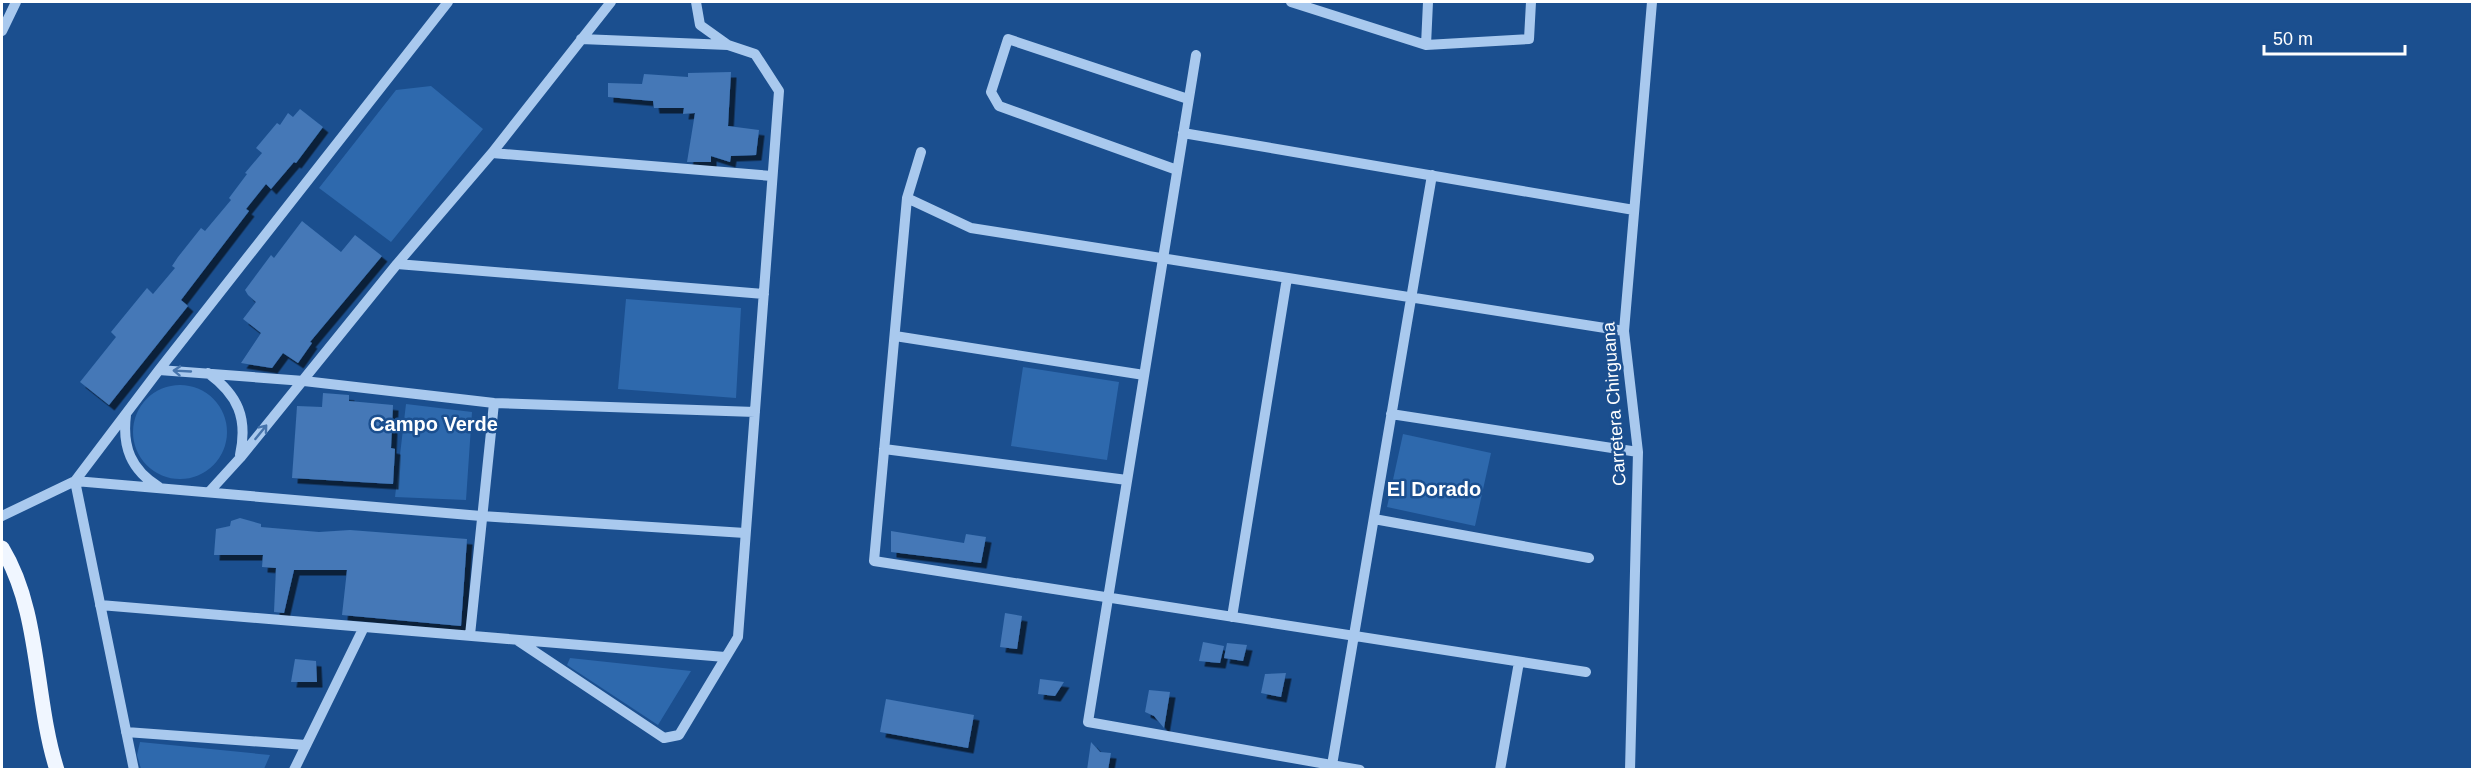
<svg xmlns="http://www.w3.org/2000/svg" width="2474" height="771" font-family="Helvetica,sans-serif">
<defs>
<filter id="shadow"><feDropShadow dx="5.5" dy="5.5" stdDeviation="0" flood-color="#0009"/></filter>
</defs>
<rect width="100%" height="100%" fill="#1b4f8f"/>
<path fill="#2e69ad" d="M 431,86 L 483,129 L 391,242 L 319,188 L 396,90 Z
M 626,299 L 741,308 L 736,398 L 618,389 Z
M 1023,367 L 1119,382 L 1107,460 L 1011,446 Z
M133 432a47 47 0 1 1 94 0a47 47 0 1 1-94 0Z
M 406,404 L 472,412 L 466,500 L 395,497 Z
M 1403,434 L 1491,453 L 1475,526 L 1387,507 Z
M 570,658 L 691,671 L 658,725 L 567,665 Z
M 140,742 L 270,755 L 264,769 L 141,769 L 137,755 Z"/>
<path fill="#4478b7" filter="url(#shadow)" d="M 731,72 L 728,126 L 759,130 L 756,155 L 731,156 L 730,162 L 711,156 L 711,162 L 687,162 L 695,113 L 683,114 L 684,108 L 654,108 L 653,101 L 608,97 L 608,83 L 642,84 L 644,74 L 688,77 L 688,73 Z
M 300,109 L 323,127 L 296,163 L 294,162 L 271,189 L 266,184 L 246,209 L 249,211 L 181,300 L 188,306 L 109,405 L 80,382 L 116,337 L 111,332 L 147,288 L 153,294 L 175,268 L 172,266 L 178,257 L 201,228 L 205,231 L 231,200 L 229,198 L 247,174 L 245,173 L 262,153 L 256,148 L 277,123 L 280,125 L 288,113 L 293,117 Z
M 302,221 L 341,252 L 355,235 L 382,256 L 310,342 L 312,343 L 298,363 L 283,353 L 272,368 L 241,363 L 261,333 L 243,319 L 256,302 L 248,295 L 245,290 L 271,255 L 274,258 Z
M 323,393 L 349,395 L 349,401 L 393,405 L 391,448 L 395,449 L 393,484 L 292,478 L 297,406 L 322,407 Z
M 240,518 L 261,524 L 261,527 L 319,532 L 350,530 L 467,539 L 461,626 L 342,615 L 347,570 L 294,570 L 284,613 L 274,612 L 276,568 L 262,567 L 263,555 L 214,555 L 216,529 L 230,526 L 231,521 Z
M 891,531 L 964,543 L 966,534 L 986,537 L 981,563 L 891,552 Z
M 1005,613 L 1022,616 L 1017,649 L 1000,647 Z
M 1203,642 L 1224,646 L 1220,663 L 1199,661 Z
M 1227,643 L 1247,645 L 1243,661 L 1224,658 Z
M 295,659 L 316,661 L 317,682 L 291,682 Z
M 1286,673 L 1281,697 L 1261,693 L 1265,674 Z
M 1040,679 L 1064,682 L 1055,696 L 1038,694 Z
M 1149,690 L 1170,692 L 1164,728 L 1154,716 L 1145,712 Z
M 886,699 L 974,715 L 968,748 L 880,732 Z
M 1091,742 L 1100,752 L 1111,753 L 1108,770 L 1087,770 Z"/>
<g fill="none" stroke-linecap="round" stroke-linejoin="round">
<path stroke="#a9c9ee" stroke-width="10" d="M 1291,2 L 1426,45 L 1529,39 L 1531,2
M 2,31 L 16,2
M 581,39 L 728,45
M 1426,45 L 1428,2
M 1196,55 L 1088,722 L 1360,770
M 1183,133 L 1634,210
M 921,152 L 907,198 L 874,561 L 1586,672
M 492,153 L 772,176
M 1177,170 L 999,106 L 991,92 L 1008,39 L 1188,99
M 907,198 L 971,228 L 1624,331
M 397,264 L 764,294
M 895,336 L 1144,375
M 159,370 L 304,381 L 494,403 L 755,412
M 208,373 C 238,395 248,418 240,455
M 1391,414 L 1638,452
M 126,415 C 122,447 131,470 159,487
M 884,449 L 1127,480
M 75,481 L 481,516 L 745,533
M 75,481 L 134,770
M 209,492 L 240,458 L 397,264 L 492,153 L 611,2
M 2,516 L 75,481 L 159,370 L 448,2
M 1374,519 L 1589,558
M 100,605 L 725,657
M 1232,617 L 1287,278
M 470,635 L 494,403
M 517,640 L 664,738 L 679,735 L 738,637 L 779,91 L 755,54 L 728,45 L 700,25 L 696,2
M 126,732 L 306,745
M 1332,765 L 1432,175
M 294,770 L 364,627
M 1500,770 L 1519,662
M 1630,770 L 1638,452 L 1624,331 L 1652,2"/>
<path stroke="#f0f6ff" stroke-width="15" d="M 2,548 C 41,612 34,698 57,770"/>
</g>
<defs><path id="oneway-shaft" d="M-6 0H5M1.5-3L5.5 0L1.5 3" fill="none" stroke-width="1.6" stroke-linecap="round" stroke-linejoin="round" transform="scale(1.5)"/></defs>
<g stroke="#4674ac">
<use href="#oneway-shaft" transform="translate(182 371) rotate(-177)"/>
<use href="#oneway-shaft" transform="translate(261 432) rotate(-51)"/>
</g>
<g text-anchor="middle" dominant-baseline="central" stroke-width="5" stroke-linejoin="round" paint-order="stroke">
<g font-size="18" fill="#fff" stroke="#1b4f8f">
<text transform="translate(1614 404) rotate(-94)">Carretera Chirguana</text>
</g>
<g font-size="20" font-weight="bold" fill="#fff" stroke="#1b4f8f">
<text x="434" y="424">Campo Verde</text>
<text x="1434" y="489">El Dorado</text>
</g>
</g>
<rect width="2474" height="771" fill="none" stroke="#ffffff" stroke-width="6"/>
<path d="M2264 45v9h141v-9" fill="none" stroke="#ffffff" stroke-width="3"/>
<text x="2273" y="45" font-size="18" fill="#ffffff" stroke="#1b4f8f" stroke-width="4.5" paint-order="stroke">50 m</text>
</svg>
